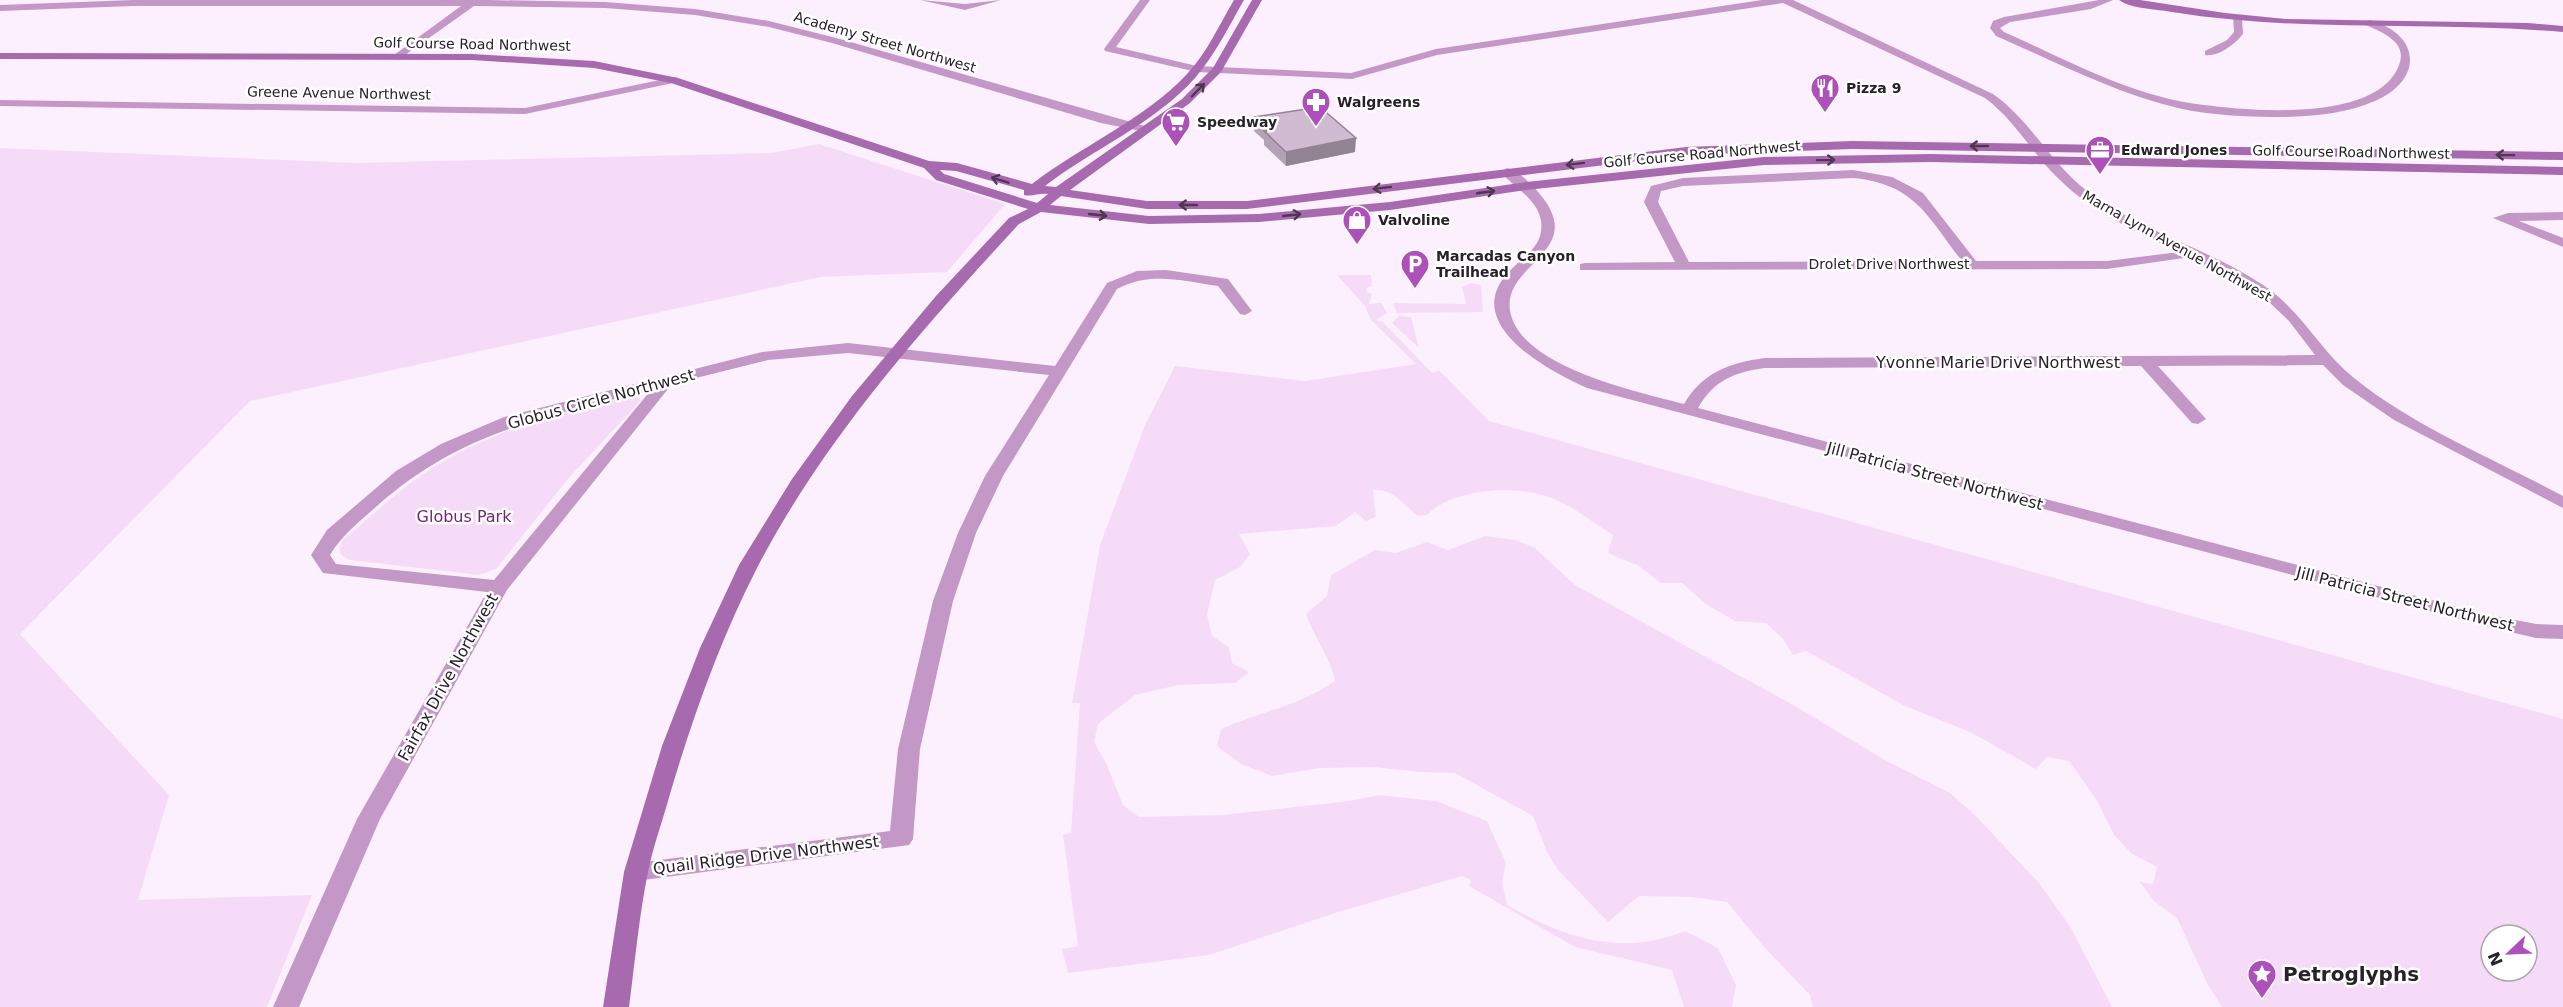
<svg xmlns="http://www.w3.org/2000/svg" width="2563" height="1007" font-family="'DejaVu Sans',sans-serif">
<rect width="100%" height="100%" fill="#fdf0fe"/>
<path fill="#f5dbf7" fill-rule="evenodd" d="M 819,144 L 1005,204 L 947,272 L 821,277 L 250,401 L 20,634 L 169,795 L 138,900 L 312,895 L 267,1007 L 0,1007 L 0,148 L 357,163 L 771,153 Z
M 1337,275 L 1371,275 L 1372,286 L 1366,288 L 1367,292 L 1372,294 L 1369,304 L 1381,303 L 1387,313 L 1376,320 L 1383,322 L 1432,373 L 1439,370 L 1489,421 L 2563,719 L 2563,1007 L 2222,1007 L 2207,983 L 2177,918 L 2154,901 L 2140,882 L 2153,884 L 2157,867 L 2131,853 L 2114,835 L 2096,799 L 2069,761 L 2047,757 L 2036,769 L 1972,733 L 1905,706 L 1806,651 L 1793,655 L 1783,639 L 1766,623 L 1735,621 L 1706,604 L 1682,583 L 1661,583 L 1639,566 L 1608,553 L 1613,535 C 1591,522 1570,503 1545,496 C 1511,485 1453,489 1427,515 L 1418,516 C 1402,504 1395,489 1373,490 L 1376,517 L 1366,521 L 1355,512 L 1336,526 L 1239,534 L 1250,554 L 1240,567 L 1215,580 L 1207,615 L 1212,636 L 1229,647 L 1232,663 L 1249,672 L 1235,683 L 1178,685 L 1135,695 L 1098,724 L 1094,742 L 1107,765 L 1123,805 L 1139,817 L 1222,815 L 1350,801 L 1379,795 L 1436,801 L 1487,821 L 1506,863 L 1502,882 L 1507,905 C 1565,938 1620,957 1685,931 L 1718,948 L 1736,985 L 1732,1007 L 1684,1007 L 1672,970 L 1575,947 L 1469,886 L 1471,880 L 1462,876 L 1335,913 L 1209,955 L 1068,973 L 1062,949 L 1078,946 L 1063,835 L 1071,833 L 1080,703 L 1072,703 L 1100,545 L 1145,425 L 1175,366 L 1305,381 L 1416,364 L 1371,320 L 1365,306 ZM 2491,935 L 2527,935 L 2527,971 L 2491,971 Z
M 1471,283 L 1481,285 L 1483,312 L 1397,313 L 1393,303 L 1466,304 L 1462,287 Z
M 1399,316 L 1411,317 L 1419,348 L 1392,323 Z
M 633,395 L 641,400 L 567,480 L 496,569 L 479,575 L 350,560 C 339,556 337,550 343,540 C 373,515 402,486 436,466 C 496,429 565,411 633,395 Z
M 1485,536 L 1516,540 L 1535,548 L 1575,585 L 1795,706 L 1885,760 L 1950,793 L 1973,813 L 2039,883 L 2071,928 L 2112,1007 L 1813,1007 L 1810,995 L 1764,947 L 1727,902 L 1691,897 L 1639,896 L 1608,922 L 1558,870 L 1547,852 L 1533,816 L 1455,773 L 1420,772 L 1374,767 L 1319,768 L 1272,776 L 1241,764 L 1217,746 L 1221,729 C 1262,711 1297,707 1335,681 C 1330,656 1314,638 1306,614 L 1327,596 L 1331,575 L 1375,550 L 1396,553 L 1427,542 L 1448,550 Z"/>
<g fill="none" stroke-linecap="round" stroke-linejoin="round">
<path fill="#c398c7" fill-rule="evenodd" d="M 133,0 L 488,0 L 605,2 L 695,9 L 769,21 L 840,39 L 1152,128 L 1146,132 L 1101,123 L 832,43 L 769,27 L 695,15 L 605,8 L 474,6 L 398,60 L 393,57 L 394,55 L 461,6 L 133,6 L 0,11 L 0,5 Z
M 920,0 L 965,4 L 1001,0 L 965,10 Z
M 1140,0 L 1150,0 L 1116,47 L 1197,66 L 1351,73 L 1436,49 L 1762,0 L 1793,0 L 1993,94 C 2030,120 2051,163 2087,191 C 2140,231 2208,248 2263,285 C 2302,311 2319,350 2354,378 C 2416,428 2493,458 2563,496 L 2563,508 L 2394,420 L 2343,385 L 2323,365 L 2158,366 L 2206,419 L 2198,424 L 2192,423 L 2141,366 L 1765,368 C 1735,372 1714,380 1698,408 L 2489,615 L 2536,624 L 2563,625 L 2563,639 L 2536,638 L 2489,627 L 1587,388 C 1551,372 1464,327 1505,276 C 1519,258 1545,249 1541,221 C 1537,198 1514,188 1501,172 L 1507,168 C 1519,171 1531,184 1539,193 C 1591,254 1497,263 1511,315 C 1525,368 1638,392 1684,404 C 1703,372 1729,363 1765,358 L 2315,355 L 2289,321 L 2268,301 L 2191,257 L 2107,269 L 1580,270 L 1580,264 L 1585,263 L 1675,262 L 1644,202 L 1651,186 L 1683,178 L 1853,170 L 1892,177 L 1923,193 L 1976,261 L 2107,261 L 2179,252 C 2138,232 2093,213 2060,180 C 2033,155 2015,120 1985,98 L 1783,3 L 1437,55 L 1352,79 L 1197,72 L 1105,51 L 1104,49 ZM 1853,178 C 1915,184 1927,216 1962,261 L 1689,262 L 1658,202 L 1661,191 L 1683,186 Z
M 2099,0 L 2113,0 L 2091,9 L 2010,22 L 2000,28 L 2004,32 C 2068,60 2133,97 2204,105 C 2252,111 2382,123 2400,62 C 2406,41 2381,32 2366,25 L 2366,21 L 2370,20 C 2422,35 2423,80 2375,101 C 2348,113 2316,116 2286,117 C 2251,117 2212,116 2178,108 C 2114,93 2056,62 1996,36 L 1990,28 L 1993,21 L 2004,17 Z
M 2233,16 L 2242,18 L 2243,34 C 2235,44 2219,57 2205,55 L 2205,51 L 2227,40 L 2234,32 Z
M 674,77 L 678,78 L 678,82 L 525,114 L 0,106 L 0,100 L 525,108 Z
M 2563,212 L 2563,220 L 2519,221 L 2563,238 L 2563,247 L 2493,218 L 2508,213 Z
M 1166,270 L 1228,279 L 1252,311 L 1245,315 L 1240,314 L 1218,286 C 1184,281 1149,271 1117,289 L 1003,476 L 976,533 L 953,601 L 920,749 L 913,839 L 909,845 L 636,881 L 628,879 L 624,872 L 628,865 L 636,863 L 890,831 L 898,749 L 933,601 L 958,533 L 985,476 L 1049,375 L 848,353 L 768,360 L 672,384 L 507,590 L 380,819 L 299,1007 L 273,1007 L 357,819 L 487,592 L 323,573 L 311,555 L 327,530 L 396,471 L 441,444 L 504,417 L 762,352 L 848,343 L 1055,366 L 1107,283 L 1137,271 ZM 651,390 L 494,580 L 336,564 L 330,555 C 342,535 359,522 377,506 C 462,431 545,417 651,390 Z"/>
<path fill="#a86aaf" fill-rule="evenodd" d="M 1234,0 L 1244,0 C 1229,26 1215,55 1195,78 C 1154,124 1093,149 1045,186 L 1056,187 L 1182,99 L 1213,68 L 1252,0 L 1262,0 L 1221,72 L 1190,103 L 1070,190 L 1147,201 L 1247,201 L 1686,147 L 1852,141 L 2563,152 L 2563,160 L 1852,149 L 1686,155 L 1247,209 L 1147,209 L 1061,196 L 1050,205 L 1149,216 L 1259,214 L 1390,202 L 1526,182 L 1764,157 L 1930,154 L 2563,167 L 2563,175 L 1930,162 L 1764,165 L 1526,190 L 1390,210 L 1259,222 L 1149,224 L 1041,212 L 1019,224 C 922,329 825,438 758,566 C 721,638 693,716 670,794 C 663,820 653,846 648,872 C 639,916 635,962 629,1007 L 603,1007 L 624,872 L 662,746 L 700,648 L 739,565 L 792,479 L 852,396 L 936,296 L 1009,218 L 1028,209 L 936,180 L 924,168 L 671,83 L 594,68 L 472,60 L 0,59 L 0,53 L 472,54 L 594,61 L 678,78 L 929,161 L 957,163 L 1032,184 C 1081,146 1144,120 1187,74 C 1207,53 1219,25 1234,0 ZM 940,170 L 956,171 L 1024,190 L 1024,195 C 1032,197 1039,193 1048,194 L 1037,203 L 944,174 Z
M 2119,0 L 2140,0 L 2225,13 L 2286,19 L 2528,23 L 2563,26 L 2563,32 C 2432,21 2302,33 2172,12 C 2157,9 2131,9 2119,0 Z"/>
</g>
<path fill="#b3a1b5" d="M 1254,117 L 1355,152 L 1286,166 L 1264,145 L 1264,140 L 1254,131 Z"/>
<path fill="#928393" d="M 1356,138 L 1355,152 L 1286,166 L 1286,152 Z"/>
<path fill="#d0bbd2" stroke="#928393" stroke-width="1.5" d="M 1320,107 L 1356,138 L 1286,152 L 1264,131 L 1268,131 L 1254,117 Z"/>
<defs><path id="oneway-shaft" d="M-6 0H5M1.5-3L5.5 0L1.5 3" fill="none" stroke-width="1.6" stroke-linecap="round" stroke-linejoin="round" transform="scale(1.5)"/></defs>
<g stroke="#4f3752">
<use href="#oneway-shaft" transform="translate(1198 90) rotate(-46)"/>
<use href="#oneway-shaft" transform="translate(1979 146) rotate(-180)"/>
<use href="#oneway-shaft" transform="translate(2505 155) rotate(-179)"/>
<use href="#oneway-shaft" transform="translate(1826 160) rotate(-1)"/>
<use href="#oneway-shaft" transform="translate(1575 164) rotate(173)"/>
<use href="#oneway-shaft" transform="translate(1000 180) rotate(-163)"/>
<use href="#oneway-shaft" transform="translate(1382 188) rotate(173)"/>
<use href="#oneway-shaft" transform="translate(1486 192) rotate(-8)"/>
<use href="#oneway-shaft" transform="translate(1188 205) rotate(-180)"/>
<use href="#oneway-shaft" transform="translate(1098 215) rotate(6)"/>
<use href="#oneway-shaft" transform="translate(1292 215) rotate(-6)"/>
</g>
<defs>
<g id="restaurant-pin" transform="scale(1.5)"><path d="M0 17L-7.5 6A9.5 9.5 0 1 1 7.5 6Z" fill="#ae50ba" stroke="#fff"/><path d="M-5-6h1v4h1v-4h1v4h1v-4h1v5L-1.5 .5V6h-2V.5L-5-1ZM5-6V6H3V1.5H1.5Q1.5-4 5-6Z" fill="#fff"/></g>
<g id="pharmacy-pin" transform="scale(1.5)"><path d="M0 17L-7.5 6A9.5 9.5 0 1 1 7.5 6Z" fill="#ae50ba" stroke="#fff"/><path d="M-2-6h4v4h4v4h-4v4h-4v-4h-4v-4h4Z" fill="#fff"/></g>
<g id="supermarket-pin" transform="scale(1.5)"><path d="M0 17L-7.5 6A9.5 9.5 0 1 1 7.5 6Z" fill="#ae50ba" stroke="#fff"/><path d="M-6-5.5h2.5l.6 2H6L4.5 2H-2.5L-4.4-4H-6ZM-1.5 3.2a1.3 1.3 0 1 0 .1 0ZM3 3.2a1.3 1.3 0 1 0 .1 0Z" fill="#fff"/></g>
<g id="office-pin" transform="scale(1.5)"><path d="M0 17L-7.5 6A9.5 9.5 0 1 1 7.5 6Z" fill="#ae50ba" stroke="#fff"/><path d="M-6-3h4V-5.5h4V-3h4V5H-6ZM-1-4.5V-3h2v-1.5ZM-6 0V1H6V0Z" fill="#fff"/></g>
<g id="shop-pin" transform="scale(1.5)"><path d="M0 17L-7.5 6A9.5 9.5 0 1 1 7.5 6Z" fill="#ae50ba" stroke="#fff"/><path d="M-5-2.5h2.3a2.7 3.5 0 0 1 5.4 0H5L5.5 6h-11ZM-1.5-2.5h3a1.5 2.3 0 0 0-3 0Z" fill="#fff"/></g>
<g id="parking-pin" transform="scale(1.5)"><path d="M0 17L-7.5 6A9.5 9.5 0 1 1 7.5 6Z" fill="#ae50ba" stroke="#fff"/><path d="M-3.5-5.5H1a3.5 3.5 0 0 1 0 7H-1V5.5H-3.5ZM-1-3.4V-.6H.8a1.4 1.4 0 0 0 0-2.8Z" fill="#fff"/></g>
<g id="sight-pin" transform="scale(1.5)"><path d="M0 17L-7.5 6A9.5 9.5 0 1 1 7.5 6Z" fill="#ae50ba" stroke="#fff"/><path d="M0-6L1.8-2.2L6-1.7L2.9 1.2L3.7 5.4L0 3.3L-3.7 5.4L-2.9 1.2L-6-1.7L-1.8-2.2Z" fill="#fff"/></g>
</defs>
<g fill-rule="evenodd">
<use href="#restaurant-pin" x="1825" y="88"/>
<use href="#pharmacy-pin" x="1316" y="102"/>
<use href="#supermarket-pin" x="1176" y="122"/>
<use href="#office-pin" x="2100" y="150"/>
<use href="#shop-pin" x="1357" y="220"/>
<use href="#parking-pin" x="1415" y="264"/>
<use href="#sight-pin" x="2262" y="974"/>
</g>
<g text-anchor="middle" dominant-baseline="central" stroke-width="5" stroke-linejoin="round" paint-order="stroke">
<g font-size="14" fill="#29212a" stroke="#fff">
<text transform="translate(885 42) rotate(16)">Academy Street Northwest</text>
<text transform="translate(472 44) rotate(1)">Golf Course Road Northwest</text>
<text transform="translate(339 93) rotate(1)">Greene Avenue Northwest</text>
<text transform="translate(2351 152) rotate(1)">Golf Course Road Northwest</text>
<text transform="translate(1702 154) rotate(-5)">Golf Course Road Northwest</text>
<text transform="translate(2177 246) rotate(29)">Marna Lynn Avenue Northwest</text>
<text x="1889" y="264">Drolet Drive Northwest</text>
</g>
<g font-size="14" font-weight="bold" fill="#29212a" stroke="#fff" text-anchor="start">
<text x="1846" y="88">Pizza 9</text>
<text x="1337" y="102">Walgreens</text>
<text x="1197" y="122">Speedway</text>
<text x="2121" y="150">Edward Jones</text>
<text x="1378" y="220">Valvoline</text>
<text x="1436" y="256">Marcadas Canyon<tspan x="1436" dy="16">Trailhead</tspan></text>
</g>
<g font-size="16" fill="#29212a" stroke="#fff">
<text x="1998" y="362">Yvonne Marie Drive Northwest</text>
<text transform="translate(601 399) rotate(-15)">Globus Circle Northwest</text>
<text transform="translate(1935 476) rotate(15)">Jill Patricia Street Northwest</text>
<text transform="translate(2405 599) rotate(14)">Jill Patricia Street Northwest</text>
<text transform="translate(448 677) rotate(-61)">Fairfax Drive Northwest</text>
<text transform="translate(766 855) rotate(-7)">Quail Ridge Drive Northwest</text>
</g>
<g font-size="16" fill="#702579" stroke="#fff">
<text x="464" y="516">Globus Park</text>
</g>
<g font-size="20" font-weight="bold" fill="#29212a" stroke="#fff" text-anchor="start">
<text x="2283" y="974">Petroglyphs</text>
</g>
</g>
<g transform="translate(2509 953) rotate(247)"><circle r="28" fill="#ffffff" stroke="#a9a6aa" stroke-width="1.5"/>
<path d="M0-4.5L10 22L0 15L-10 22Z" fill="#ae50ba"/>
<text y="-9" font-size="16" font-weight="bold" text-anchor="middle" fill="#29212a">N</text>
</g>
</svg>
